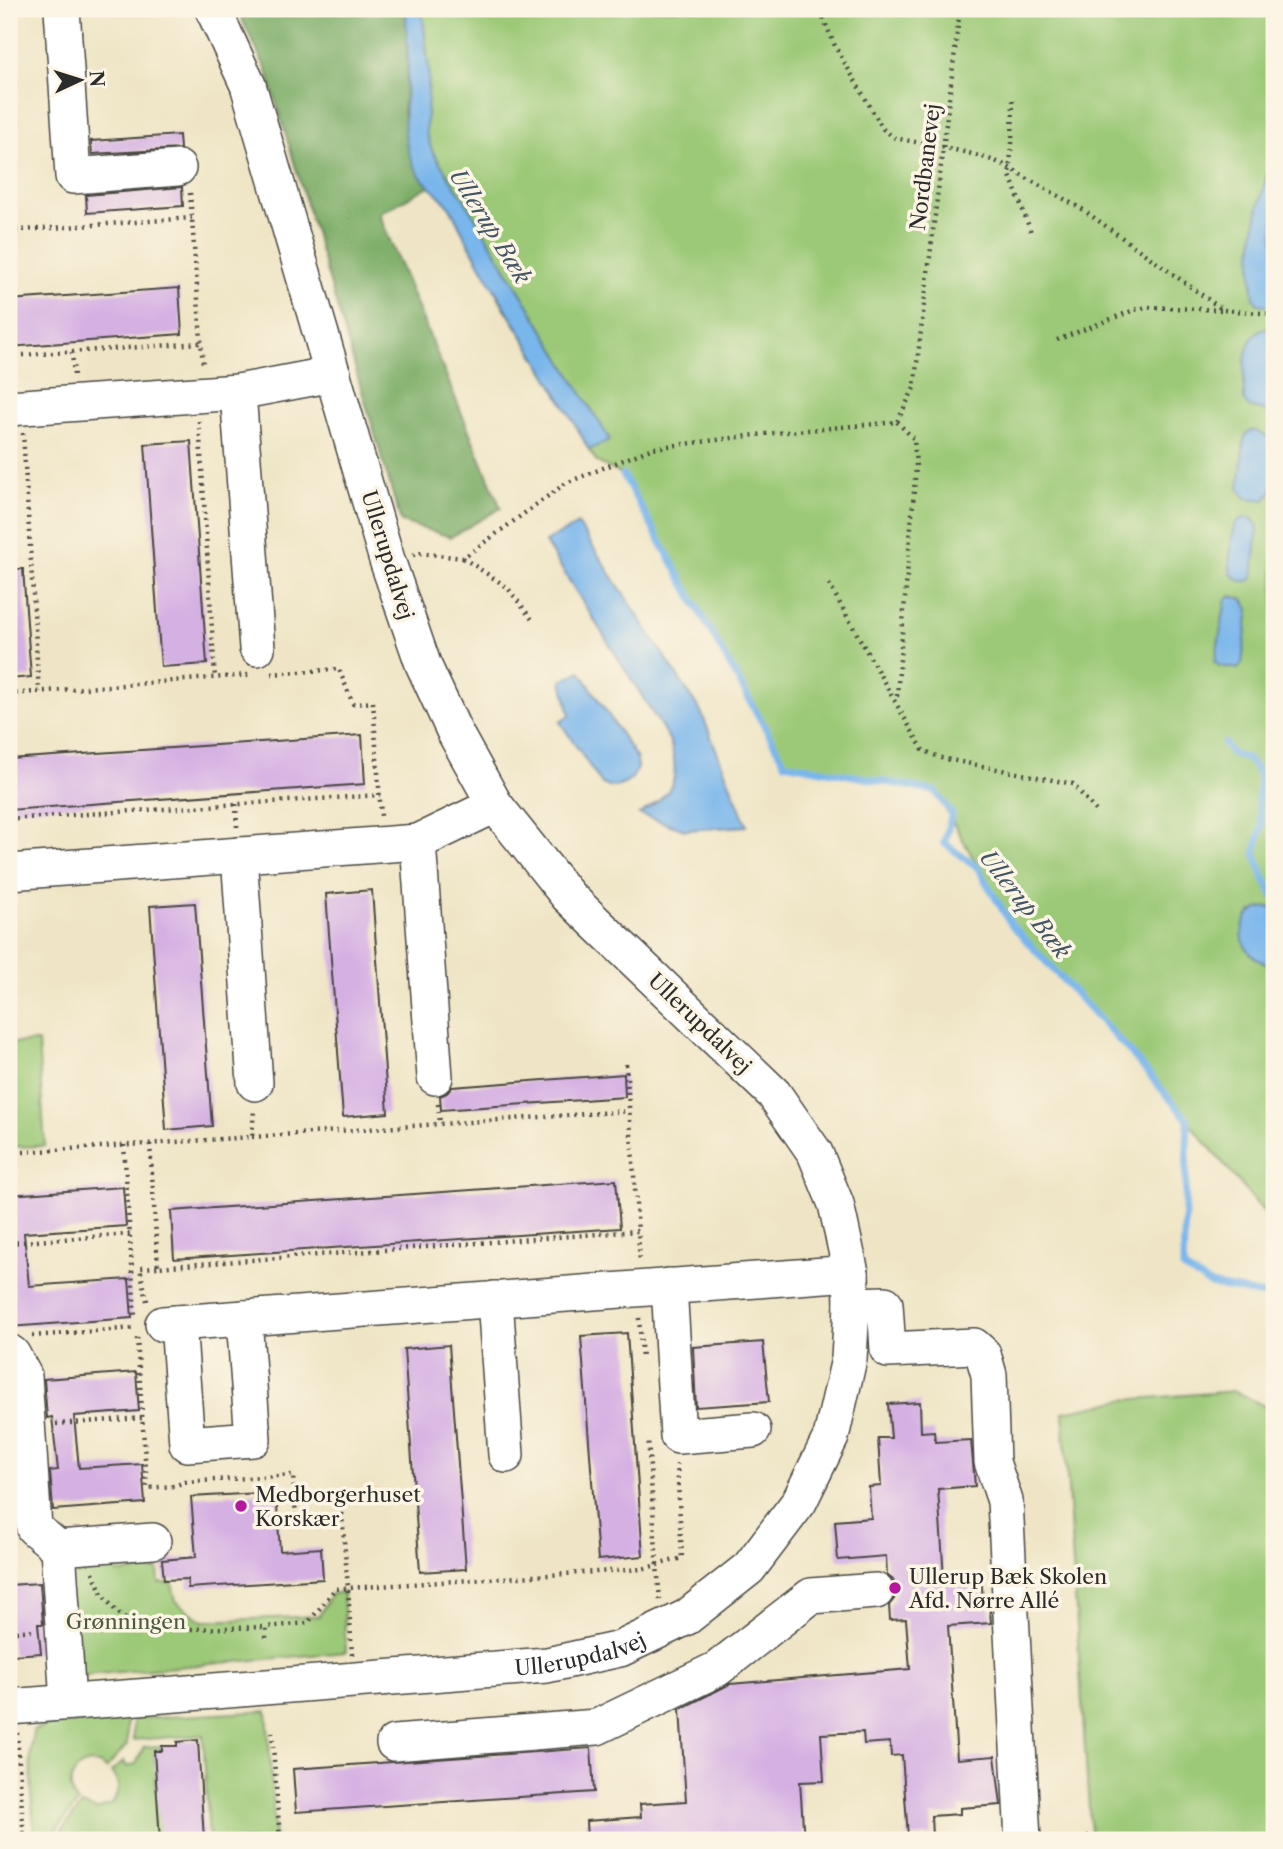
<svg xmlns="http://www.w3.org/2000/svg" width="1283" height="1849" font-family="'Libre Caslon Text',serif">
<rect width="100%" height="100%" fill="#fcf5e5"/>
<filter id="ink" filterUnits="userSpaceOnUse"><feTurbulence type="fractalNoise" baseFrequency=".0143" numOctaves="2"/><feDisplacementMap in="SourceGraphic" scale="14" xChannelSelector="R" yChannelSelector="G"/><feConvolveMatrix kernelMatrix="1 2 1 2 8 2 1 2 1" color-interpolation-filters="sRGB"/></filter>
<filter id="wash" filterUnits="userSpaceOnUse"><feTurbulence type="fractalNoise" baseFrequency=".00686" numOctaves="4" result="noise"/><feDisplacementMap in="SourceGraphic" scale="28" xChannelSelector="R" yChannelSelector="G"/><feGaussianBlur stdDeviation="1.57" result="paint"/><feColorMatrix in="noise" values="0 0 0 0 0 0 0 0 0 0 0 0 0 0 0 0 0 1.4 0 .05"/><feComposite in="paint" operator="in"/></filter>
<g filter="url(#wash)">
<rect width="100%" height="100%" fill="#efe5c6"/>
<path fill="#9cc977" stroke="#647a51" stroke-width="2" d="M 406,9 L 1274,9 L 1274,1224 L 1129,1051 L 1011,924 L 935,791 L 785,763 L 623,475 L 597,462 L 589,450 L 564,401 L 504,307 L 451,209 L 443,197 L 429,186 L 407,86 Z
M 38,1042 L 45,1146 L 9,1147 L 9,1043 Z
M 1235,1391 L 1274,1411 L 1274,1840 L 1091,1840 L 1063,1412 L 1123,1400 Z
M 98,1554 L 115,1555 L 117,1573 L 158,1569 L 159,1583 L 172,1583 L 176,1601 L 202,1621 L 319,1616 L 331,1594 L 343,1592 L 346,1652 L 75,1676 L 67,1569 L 98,1567 Z
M 267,1711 L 275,1840 L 209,1840 L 203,1735 L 133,1740 L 133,1719 Z
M 127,1719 L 127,1745 L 106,1769 C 98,1761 87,1762 78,1768 C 69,1779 68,1791 78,1803 L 53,1833 L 53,1840 L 34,1840 L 30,1753 L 34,1730 L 48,1725 Z
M 162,1746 L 162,1751 L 154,1752 L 155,1764 L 162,1763 L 163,1777 L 155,1778 L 156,1790 L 164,1790 C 157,1807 157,1814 167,1830 L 159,1831 L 160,1840 L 57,1840 L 57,1836 L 82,1805 L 97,1810 L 112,1804 C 119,1793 121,1781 111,1772 L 124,1761 L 127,1767 L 136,1764 L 144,1747 Z"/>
<path fill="#7dad68" stroke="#546c4a" stroke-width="2" d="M 237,9 L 406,9 L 408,64 L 403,113 L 418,173 L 429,186 L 379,214 L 501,508 L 451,537 L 401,522 L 267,71 Z"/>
<path fill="#79b6ec" stroke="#52708c" stroke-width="2" d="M 406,9 L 422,9 L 429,73 L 426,132 L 432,151 L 464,199 L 610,440 L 589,450 C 546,367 491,292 451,209 C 441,195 427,187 418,173 C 397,139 406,105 408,68 C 408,49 406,28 406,9 Z
M 1274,156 L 1274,306 L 1258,304 L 1254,299 C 1247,249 1257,202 1274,156 Z
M 1262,329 L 1274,329 L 1274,414 L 1249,407 L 1244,401 C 1244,380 1241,339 1262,329 Z
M 1250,431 L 1256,431 L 1274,439 C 1274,457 1280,487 1265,500 L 1246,498 L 1239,489 L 1244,440 L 1246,434 Z
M 1244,518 L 1253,519 L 1258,527 L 1253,577 L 1249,581 L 1240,581 L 1231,574 C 1228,558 1231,536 1237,521 Z
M 578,524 L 701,712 L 747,826 L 685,830 L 639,814 C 674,793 682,780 669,739 L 545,542 Z
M 1230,596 L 1243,599 L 1249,609 L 1242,663 L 1238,669 L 1220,666 L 1215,662 L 1226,599 Z
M 580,671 L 637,759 C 637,763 638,767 636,771 C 631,785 612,791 601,783 L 560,722 L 570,715 L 562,681 Z
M 1274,907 L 1274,969 C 1266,964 1256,960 1250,953 C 1238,940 1240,917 1257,909 C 1262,907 1269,907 1274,907 Z"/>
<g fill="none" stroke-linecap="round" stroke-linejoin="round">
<path stroke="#79b6ec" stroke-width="7" d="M 623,475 L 785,763 L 935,791 L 952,814 L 944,843 L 977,867 L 1011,924 L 1129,1051 L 1188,1120 L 1183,1268 L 1211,1285 L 1274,1297
M 1224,743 L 1232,754 L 1246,758 L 1258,771 L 1260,780 L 1258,803 L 1262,825 L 1255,853 L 1263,876 L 1274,897"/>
</g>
<g id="blocks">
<path fill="#d5b0e3" d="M 179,135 L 180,149 L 92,154 L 91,141 Z
M 182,187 L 183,206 L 87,213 L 86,195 Z
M 179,288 L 182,334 L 9,347 L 9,300 Z
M 191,441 L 207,664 L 161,667 L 145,444 Z
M 9,569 L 23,569 L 31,677 L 9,679 Z
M 362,735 L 365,784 L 9,810 L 9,759 Z
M 372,890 L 388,1113 L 343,1117 L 326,894 Z
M 195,903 L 212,1126 L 166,1130 L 150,906 Z
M 624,1074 L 625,1097 L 441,1110 L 440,1096 L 447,1093 L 452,1087 Z
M 616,1180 L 620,1228 L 174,1259 L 171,1211 Z
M 123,1187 L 126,1226 L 24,1233 L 29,1286 L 129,1279 L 132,1318 L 9,1327 L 9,1195 Z
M 627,1333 L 643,1556 L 598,1560 L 581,1336 Z
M 763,1342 L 769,1402 L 696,1407 L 693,1347 Z
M 449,1345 L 466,1569 L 420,1572 L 404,1349 Z
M 136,1372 L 139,1411 L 74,1416 L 79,1468 L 142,1464 L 145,1503 L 53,1510 L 50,1471 L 58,1470 L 52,1417 L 47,1418 L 44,1379 Z
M 920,1402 L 921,1432 L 934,1431 L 935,1442 L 971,1440 L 975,1486 L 938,1489 L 944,1578 L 981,1576 L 983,1599 L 989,1599 L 991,1623 L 948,1626 L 957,1759 L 995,1756 L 1001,1805 L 960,1808 L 960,1814 L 931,1816 L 932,1836 L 908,1837 L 902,1755 L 891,1756 L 890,1742 L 864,1744 L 863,1732 L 821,1734 L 824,1781 L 800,1782 L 804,1840 L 587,1840 L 586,1821 L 641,1817 L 640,1804 L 686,1801 L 680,1709 L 730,1684 L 910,1669 L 906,1619 L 890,1620 L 889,1605 L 894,1599 L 896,1590 L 893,1580 L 887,1575 L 886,1556 L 838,1560 L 835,1521 L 871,1518 L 869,1487 L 881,1486 L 878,1438 L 891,1438 L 888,1404 Z
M 276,1492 L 280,1551 L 321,1548 L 323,1579 L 188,1588 L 188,1579 L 164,1580 L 162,1560 L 196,1557 L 191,1497 Z
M 40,1583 L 43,1624 L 38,1624 L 41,1653 L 13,1655 L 9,1623 L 9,1585 Z
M 198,1740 L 204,1840 L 160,1840 L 154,1751 L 162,1751 L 162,1746 L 177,1746 L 177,1742 Z
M 591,1748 L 594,1792 L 296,1812 L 293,1769 Z"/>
</g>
</g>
<g filter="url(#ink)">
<use href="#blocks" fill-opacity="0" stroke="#484742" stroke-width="2"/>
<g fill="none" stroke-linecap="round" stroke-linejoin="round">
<g stroke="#484742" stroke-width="38">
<g id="minor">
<path d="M 62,9 L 73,176 L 178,168"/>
<path d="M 238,392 L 257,648"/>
<path d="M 9,408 L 238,392 L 333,374"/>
<path d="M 418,842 L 435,1077"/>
<path d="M 239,855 L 255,1083"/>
<path d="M 9,872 L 418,842 L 495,805"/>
<path d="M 669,1286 L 678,1436 L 753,1430"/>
<path d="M 495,1299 L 506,1455"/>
<path d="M 852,1305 L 885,1304 L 888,1350 L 974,1346 L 983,1354 L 989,1375 L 992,1462 L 1005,1501 L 1023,1840"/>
<path d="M 178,1323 L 187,1444 L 253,1439 L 244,1318"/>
<path d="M 163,1324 L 851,1273"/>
<path d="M 9,1352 L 12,1354 L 24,1376 L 34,1528 L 58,1548"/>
<path d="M 68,1702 L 58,1548 L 153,1541"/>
<path id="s1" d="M 9,1707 L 547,1665 L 620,1649 L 687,1617 L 749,1568 L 799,1502 L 831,1437 L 849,1359 L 852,1305 L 851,1273 L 836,1204 L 815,1153 L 774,1094 L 568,896 L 495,805 L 455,733 L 423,664 L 387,560 L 248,85 L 213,9"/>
<path d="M 394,1743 L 597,1727 L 717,1669 L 811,1596 L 876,1591"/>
</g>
</g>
<path stroke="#484742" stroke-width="4.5" stroke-dasharray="2 5" stroke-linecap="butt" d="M 823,18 L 835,46 L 883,129 L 895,138 C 927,145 996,154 1019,174 L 1082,209 L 1223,310 L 1274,314
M 1013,100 L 1012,143 L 1009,173 L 1031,232
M 190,193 L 203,366
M 9,231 L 192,218
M 1057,340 L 1134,310 L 1147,307 L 1223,310
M 72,352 L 74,376
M 9,356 L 201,343
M 199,421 L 215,678
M 897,422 L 914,439 L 916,466 L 897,696 L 894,700 L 923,750 L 941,758 L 1073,784 L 1096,811
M 23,433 L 39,692
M 413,555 L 420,553 L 463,558 L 566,483 L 653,448 L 764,434 L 897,422 L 914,388 L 960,9
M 463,558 L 507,587 L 534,622
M 829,584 L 894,700
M 271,674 L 339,669 L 353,704 L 373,702 L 381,816
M 9,694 L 249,675
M 236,804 L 237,827
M 9,819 L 380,795
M 626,1064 L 638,1231
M 438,1104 L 440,1124
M 252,1137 L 629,1111
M 150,1144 L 158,1267 L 638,1231 L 640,1263
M 124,1145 L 135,1316
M 9,1153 L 252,1137 L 254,1109
M 9,1243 L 130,1234
M 147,1301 L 140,1268 L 158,1267
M 639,1318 L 642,1358
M 32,1336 L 135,1328
M 137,1338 L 147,1488 L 174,1486 L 185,1482 L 293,1475 L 296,1518 L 342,1515 L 348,1588 L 335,1589 L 308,1623 L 266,1627
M 56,1424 L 142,1418
M 93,1572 L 102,1594 L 115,1610 L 131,1623 L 152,1630 L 266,1627 L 266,1640
M 660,1600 L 657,1565 L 682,1558 L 677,1464
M 9,1632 L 36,1630
M 352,1655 L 348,1588 L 642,1569 L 657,1565 L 648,1440
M 272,1732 L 280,1840
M 17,1733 L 24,1840
M 1082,1840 L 1091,1834"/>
<use href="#minor" stroke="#fff" stroke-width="35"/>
</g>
</g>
<g fill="#b5179e" stroke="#fcf5e5" stroke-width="2.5">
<circle cx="241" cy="1506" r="7"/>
<circle cx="895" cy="1588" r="7"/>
</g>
<g text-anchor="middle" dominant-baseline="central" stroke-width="7" stroke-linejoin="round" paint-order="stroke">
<g font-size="21" fill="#2b2b2b" stroke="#fcf5e5">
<text transform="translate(925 167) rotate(-83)">Nordbanevej</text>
<text transform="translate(388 555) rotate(73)">Ullerupdalvej</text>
<text transform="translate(700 1023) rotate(44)">Ullerupdalvej</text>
<text stroke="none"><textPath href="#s1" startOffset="574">Ullerupdalvej</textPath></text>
</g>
<g font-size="21" fill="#2b2b2b" stroke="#fcf5e5" text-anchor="start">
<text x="255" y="1494">Medborgerhuset<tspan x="255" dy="24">Korskær</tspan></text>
<text x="909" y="1576">Ullerup Bæk Skolen<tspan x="909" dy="24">Afd. Nørre Allé</tspan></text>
</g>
<g font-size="21" fill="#4d5a42" stroke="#fcf5e5">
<text x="126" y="1621">Grønningen</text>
</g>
<g font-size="23" font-style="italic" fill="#425565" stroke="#fcf5e5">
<text transform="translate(490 226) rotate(58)">Ullerup Bæk</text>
<text transform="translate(1025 904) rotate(52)">Ullerup Bæk</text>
</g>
</g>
<rect width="1283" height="1849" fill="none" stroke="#fcf5e5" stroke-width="35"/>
<g transform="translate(80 80) rotate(86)" stroke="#fcf5e5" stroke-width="5" paint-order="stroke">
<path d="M0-5L12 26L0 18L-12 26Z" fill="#2b2b2b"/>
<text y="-10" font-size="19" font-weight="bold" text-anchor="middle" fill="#2b2b2b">N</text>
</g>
</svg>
